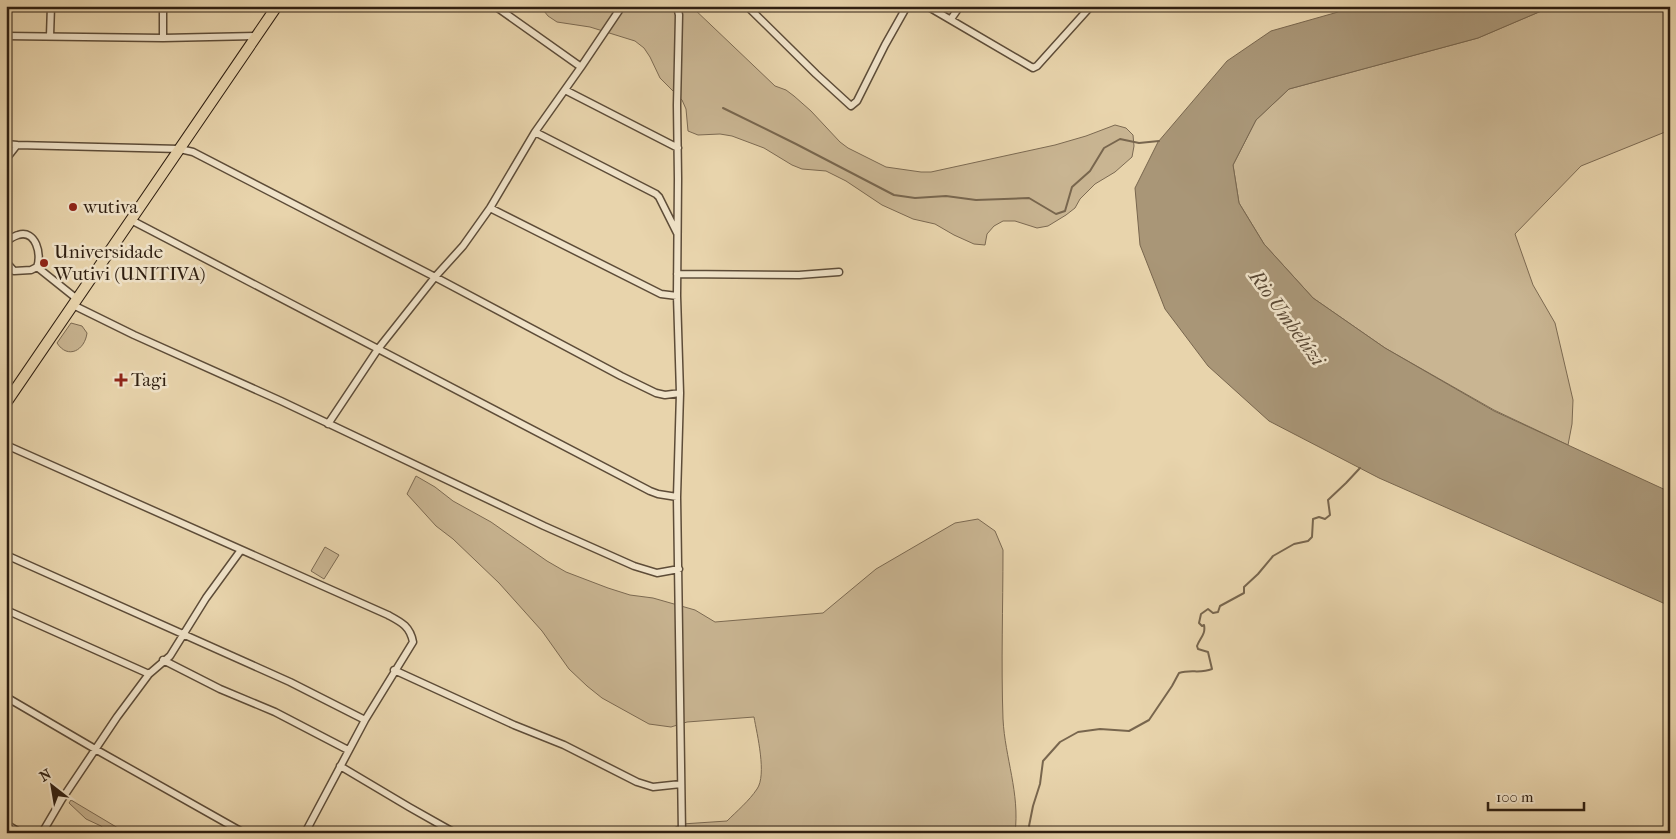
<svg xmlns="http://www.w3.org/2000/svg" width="1676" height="839" font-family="'IM FELL French Canon',serif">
<rect width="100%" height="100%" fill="#e8d4ac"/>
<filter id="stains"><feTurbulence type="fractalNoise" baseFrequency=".004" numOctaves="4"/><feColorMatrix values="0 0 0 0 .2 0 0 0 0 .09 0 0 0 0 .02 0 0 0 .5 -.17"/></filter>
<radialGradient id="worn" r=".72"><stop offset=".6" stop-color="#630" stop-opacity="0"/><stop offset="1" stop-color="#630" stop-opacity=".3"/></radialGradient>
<path fill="#c9b592" stroke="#7c6a52" d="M 540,6 L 691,6 L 775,86 L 786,90 L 794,96 L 811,111 L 840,142 L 848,148 L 886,167 L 921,172 L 931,172 L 1055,145 L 1086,136 L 1115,125 L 1126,128 L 1133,135 L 1134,146 L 1132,157 L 1115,172 L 1095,184 L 1080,199 L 1075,208 L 1066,215 L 1048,226 L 1037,228 L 1015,221 L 1003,221 L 994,226 L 987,234 L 985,245 L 974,244 L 954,235 L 935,224 L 913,219 L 882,205 L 846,181 L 826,171 L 802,169 L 792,165 L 764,148 L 732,136 L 720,134 L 698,135 L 688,131 L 686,109 L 682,100 L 660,78 L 650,57 L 644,48 L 635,41 L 590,27 L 557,22 L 548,16 Z
M 1553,6 L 1670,6 L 1670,130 L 1581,166 L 1515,234 L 1533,285 L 1555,323 L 1573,400 L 1572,424 L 1568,445 L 1494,410 L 1385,348 L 1313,298 L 1264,244 L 1239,203 L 1233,165 L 1256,120 L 1289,89 L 1478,38 Z
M 71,323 L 82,326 L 87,333 C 85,350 68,360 57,343 Z
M 416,476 L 435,487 L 453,501 L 491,522 L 547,561 L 566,572 L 608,588 L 630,595 L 653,598 L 695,610 L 715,622 L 823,613 L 876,569 L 955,523 L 978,519 L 995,531 L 1003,550 C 1003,607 1001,663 1003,719 C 1005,758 1020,793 1015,833 L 663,833 L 682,824 L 727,821 C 737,811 749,801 757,789 C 767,775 757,734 754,717 L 687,722 L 671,727 L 649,724 L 602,698 L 587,686 L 569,669 L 542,631 L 499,583 L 453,539 L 436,526 L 407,494 Z
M 325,547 L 339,555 L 324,579 L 311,571 Z
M 71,800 L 118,828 L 123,833 L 109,833 L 101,826 L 86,819 L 69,803 Z"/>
<path fill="#a99677" stroke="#78664e" d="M 1345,6 L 1553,6 L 1478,38 L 1289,89 L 1256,120 L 1233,165 L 1239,203 L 1264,244 L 1313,298 L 1385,348 L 1494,411 L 1670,492 L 1670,606 L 1379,478 L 1269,421 L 1208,366 L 1165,309 L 1140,245 L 1135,188 L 1158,142 L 1227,61 L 1271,31 L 1338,12 Z"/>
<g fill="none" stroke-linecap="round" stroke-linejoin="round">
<path stroke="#78664e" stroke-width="2" d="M 723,108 L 796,144 L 894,195 L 915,198 L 946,196 L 976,200 L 1029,198 L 1056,214 L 1065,211 L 1072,187 L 1090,171 L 1104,148 L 1120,139 L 1139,143 L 1159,141
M 1031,833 L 1029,826 L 1033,806 L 1040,784 L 1043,761 L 1060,742 L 1078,732 L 1100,729 L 1129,731 L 1149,720 L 1172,686 L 1179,673 C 1191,669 1200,674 1212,669 L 1208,652 L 1198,649 L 1197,646 C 1200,638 1206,634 1204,625 L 1202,626 L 1199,623 L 1201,614 L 1208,609 L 1213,613 L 1218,612 L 1220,606 L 1244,593 L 1244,587 L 1258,574 L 1273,556 L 1294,544 L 1308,541 L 1312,537 L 1313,519 L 1319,517 L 1325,519 L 1330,515 L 1328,500 L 1346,483 L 1360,468"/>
<g stroke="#5d4c38" stroke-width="9">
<path id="minor" d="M 495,6 L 581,67
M 677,6 L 679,15 L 677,105 L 678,179 L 677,296 L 680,393 L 677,497 L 682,833
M 747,6 L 816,74 L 851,106 L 857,101 L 885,45 L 907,6
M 927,6 L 1033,68 L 1037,66 L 1091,6
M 951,19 L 960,6
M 6,36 L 163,38 L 257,36
M 50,36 L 51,6
M 163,38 L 163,6
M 565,90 L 678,148
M 535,132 L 656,194 L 659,197 L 677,233
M 6,144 L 17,145
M 6,159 L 17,145 L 180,149 L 193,152 L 435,277 L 621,376 L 656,393 L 665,395 L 680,393
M 490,208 L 661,294 L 677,296
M 131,220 L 650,491 L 658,494 L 677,497
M 6,241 C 10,239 14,236 18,235 C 36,229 42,255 37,267
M 6,262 L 14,271 L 31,270 L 37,267 L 77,299
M 677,274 L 799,275 L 839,272
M 73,305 L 134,335 L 281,401 L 544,526 L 634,566 L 657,573 L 679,569
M 328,424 L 378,349 L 435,277 L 463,246 L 490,208 L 535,132 L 581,67 L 622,6
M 6,445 L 388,615 C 401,622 410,626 413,642 L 365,720 L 290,682 L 6,555
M 6,610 L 149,674
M 163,660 L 220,689 L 275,712 L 348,750
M 394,670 L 514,725 L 564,745 L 637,782 L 653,787 L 681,784
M 6,697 L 95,749 L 244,833
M 340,766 L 409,807 L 455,833
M 6,824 L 21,833
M 42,833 L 62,799 L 117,717 L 149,674 L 170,656 L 206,598 L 241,550
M 305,833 L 365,720"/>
</g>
<g stroke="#2f1f11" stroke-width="12">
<path id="primary" d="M 6,403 L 277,6"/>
</g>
<use href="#minor" stroke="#f0e3c9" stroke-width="6"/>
<use href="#primary" stroke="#e8d4ac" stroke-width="10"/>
</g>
<g fill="#8f2418" stroke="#f0e3c9" stroke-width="2">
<circle cx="73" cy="207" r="5"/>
<circle cx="44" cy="263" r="5"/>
<path d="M118.5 372.5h5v5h5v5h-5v5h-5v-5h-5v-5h5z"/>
</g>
<g text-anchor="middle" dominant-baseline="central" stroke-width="5" stroke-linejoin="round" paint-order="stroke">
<g font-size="19" fill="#2f1f11" stroke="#f0e3c9" text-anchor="start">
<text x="83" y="207">wutiva</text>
<text x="54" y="252">Universidade<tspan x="54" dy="22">Wutivi (UNITIVA)</tspan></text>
<text x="131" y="380">Tagi</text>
</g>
<g font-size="20" font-style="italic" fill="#5a4935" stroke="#f0e3c9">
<text transform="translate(1287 318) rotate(54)">Rio Umbelúzi</text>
</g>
</g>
<rect width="1676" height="839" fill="none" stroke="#e8d4ac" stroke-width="25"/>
<rect x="8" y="8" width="1661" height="824" fill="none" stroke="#2f1f11" stroke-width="2.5"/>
<rect x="12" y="12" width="1651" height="814" fill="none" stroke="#2f1f11"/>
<g transform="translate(52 786) rotate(329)" stroke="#f0e3c9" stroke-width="4" paint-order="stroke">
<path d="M0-4L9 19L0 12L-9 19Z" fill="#2f1f11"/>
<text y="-8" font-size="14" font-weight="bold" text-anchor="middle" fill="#2f1f11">N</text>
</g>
<path d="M1488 802v8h96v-8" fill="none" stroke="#2f1f11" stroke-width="2.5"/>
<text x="1496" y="802" font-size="15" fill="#2f1f11" stroke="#f0e3c9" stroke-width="4" paint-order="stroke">100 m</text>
<rect width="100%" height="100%" filter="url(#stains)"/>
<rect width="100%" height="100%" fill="url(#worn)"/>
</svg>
